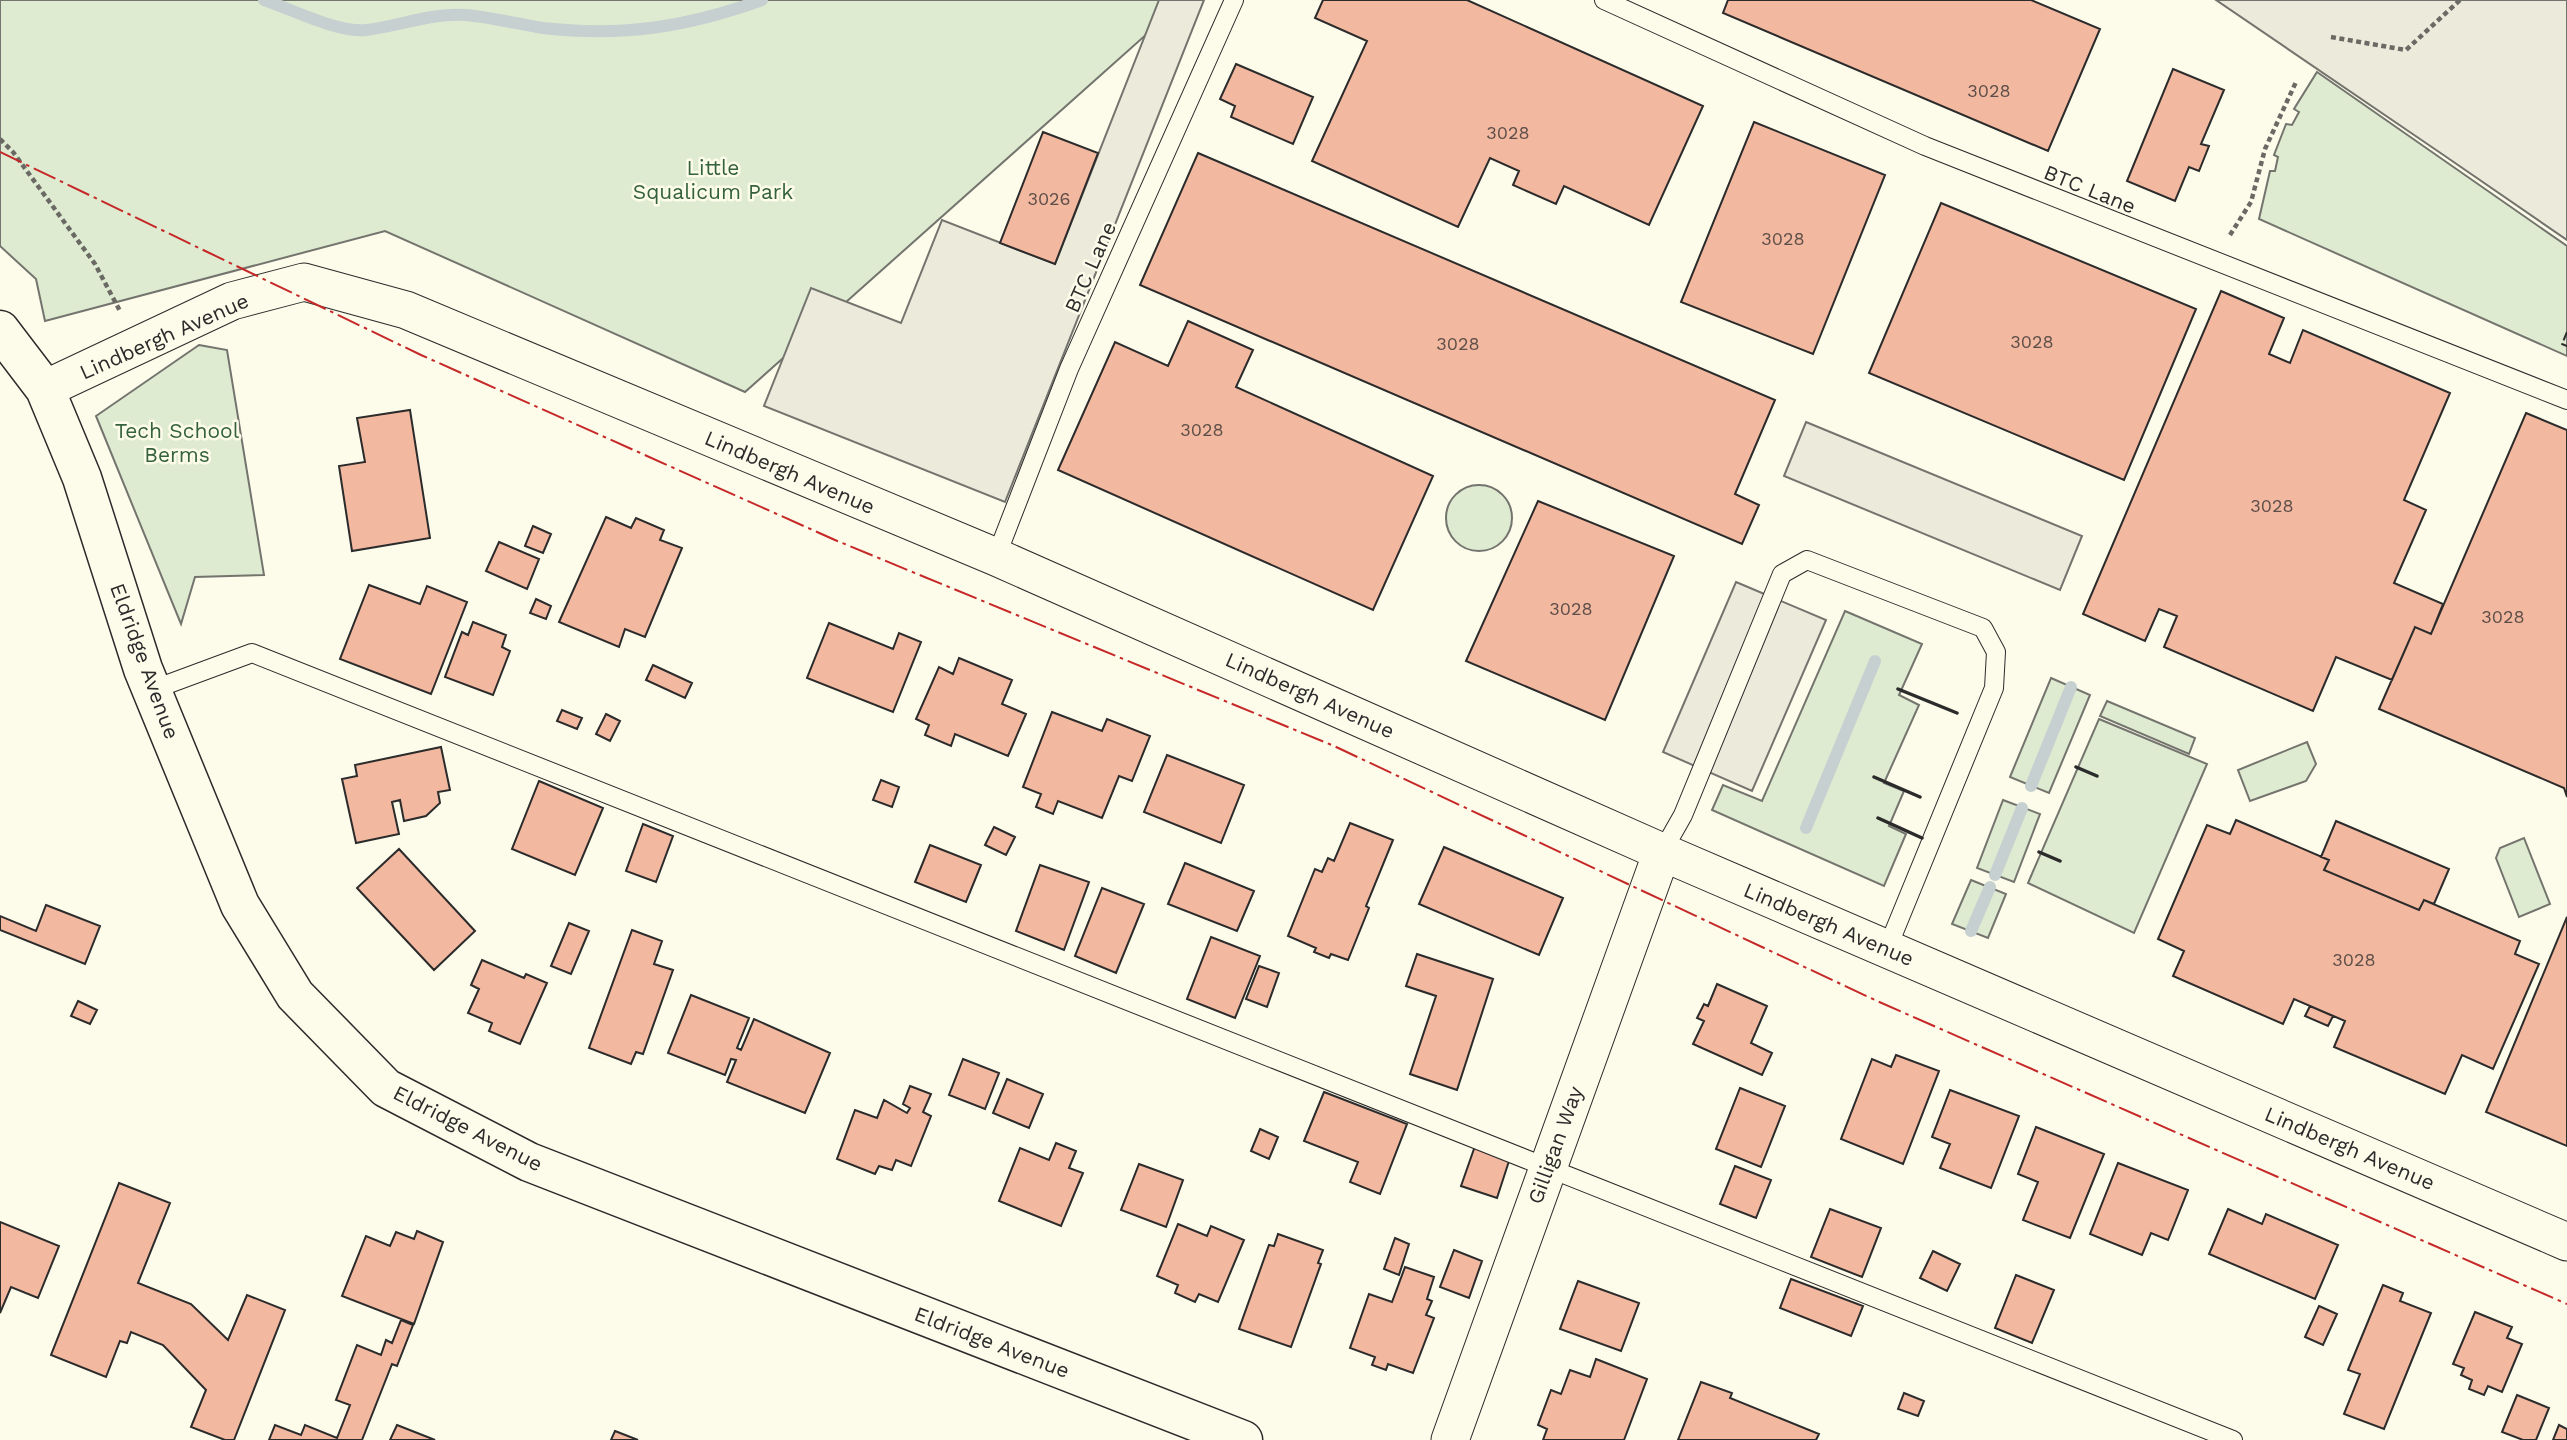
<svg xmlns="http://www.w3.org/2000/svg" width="2567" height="1440" font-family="'Work Sans',sans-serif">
<rect width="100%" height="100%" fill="#fdfbea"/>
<path fill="#deebd1" stroke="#74746e" stroke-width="2" d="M 0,0 L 1161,0 L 1148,33 L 745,392 L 385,231 L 45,321 L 36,279 L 0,246 Z
M 2317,72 L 2567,246 L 2567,356 L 2259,219 L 2270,171 L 2275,171 L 2278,157 L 2274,155 L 2286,124 L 2292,125 L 2299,112 L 2294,109 Z
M 199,345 L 227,350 L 264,575 L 195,577 L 181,624 L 96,416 Z
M1446 518a33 33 0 1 1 66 0a33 33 0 1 1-66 0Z
M 1845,611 L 1922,644 L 1899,695 L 1919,705 L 1884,783 L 1904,791 L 1889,826 L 1906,834 L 1884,886 L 1712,810 L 1723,785 L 1762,801 Z
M 2051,678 L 2090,695 L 2049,793 L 2010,777 Z
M 2107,701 L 2195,738 L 2189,754 L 2100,716 Z
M 2099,719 L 2207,764 L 2134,933 L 2028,883 Z
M 2307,742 L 2316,764 L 2306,781 L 2250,801 L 2238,770 Z
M 2003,800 L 2040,814 L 2014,882 L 1977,868 Z
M 2524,838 L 2550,904 L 2519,917 L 2496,858 L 2500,848 Z
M 1971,880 L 2006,894 L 1988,938 L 1952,924 Z"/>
<path fill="#eceadb" stroke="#74746e" stroke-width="2" d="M 1159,0 L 1204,0 L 1005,502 L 764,406 L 811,288 L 901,323 L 942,220 L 1055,264 Z
M 2216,0 L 2567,0 L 2567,240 L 2442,154 Z
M 1806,422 L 2082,536 L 2060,590 L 1784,476 Z
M 1736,582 L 1826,620 L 1752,791 L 1663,752 Z"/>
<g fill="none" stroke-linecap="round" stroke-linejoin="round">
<path stroke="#c7d0d0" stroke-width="12" d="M 264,0 C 291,9 338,33 366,30 C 401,26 428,13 465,15 C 491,17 517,24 543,28 C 623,37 687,27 762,0
M 2031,786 L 2071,687
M 1806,828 L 1875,661
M 1995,875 L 2022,808
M 1971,931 L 1990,887"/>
</g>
<path fill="#f2b8a0" stroke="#2b2b2b" stroke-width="2" d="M 1323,0 L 1467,0 L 1703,106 L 1649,225 L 1564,186 L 1556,204 L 1513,185 L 1519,171 L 1490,158 L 1458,227 L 1312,161 L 1367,41 L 1315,18 Z
M 1728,0 L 2031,0 L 2100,29 L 2048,151 L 1723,13 Z
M 1236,64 L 1313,97 L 1293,144 L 1231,117 L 1235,106 L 1220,99 Z
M 2173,69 L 2224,90 L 2201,144 L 2209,146 L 2199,171 L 2189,167 L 2175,201 L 2127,181 Z
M 1754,122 L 1885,175 L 1813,354 L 1681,302 Z
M 1043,132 L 1098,153 L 1055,264 L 1000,243 Z
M 1198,153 L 1775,400 L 1735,494 L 1759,505 L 1742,544 L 1140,285 Z
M 1941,203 L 2196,309 L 2124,480 L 1869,373 Z
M 2221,291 L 2284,318 L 2269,354 L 2290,363 L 2303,330 L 2450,393 L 2404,500 L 2426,510 L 2394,583 L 2443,604 L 2431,634 L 2415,627 L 2392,680 L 2336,657 L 2313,711 L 2164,647 L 2177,616 L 2159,609 L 2145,641 L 2083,614 Z
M 1188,321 L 1253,350 L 1236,387 L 1433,476 L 1373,610 L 1058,470 L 1115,342 L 1168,366 Z
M 410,410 L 430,538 L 352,551 L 339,466 L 365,462 L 357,418 Z
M 2526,413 L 2567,430 L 2567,797 L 2564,788 L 2379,709 L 2415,627 L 2431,634 Z
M 1538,501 L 1674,556 L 1605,720 L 1466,661 Z
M 606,517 L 631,528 L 636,518 L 664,530 L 660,540 L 682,548 L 645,637 L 625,629 L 619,647 L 559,622 Z
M 533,526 L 551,534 L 543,553 L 525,546 Z
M 499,542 L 539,559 L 527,589 L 486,571 Z
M 369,585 L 420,604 L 427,586 L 467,602 L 431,694 L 340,659 Z
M 536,599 L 551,606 L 546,619 L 530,613 Z
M 473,622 L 506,635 L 502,647 L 510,651 L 493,695 L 445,677 L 462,632 L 468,635 Z
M 829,623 L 893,649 L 899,633 L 921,642 L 893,712 L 807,678 Z
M 959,658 L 1012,680 L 1002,704 L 1026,714 L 1008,756 L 955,734 L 951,746 L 925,735 L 929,725 L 916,719 L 939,667 L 953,674 Z
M 653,665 L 692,683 L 685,698 L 646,680 Z
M 562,710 L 582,718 L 577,729 L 557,721 Z
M 1052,712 L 1102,731 L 1107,719 L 1150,736 L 1132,781 L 1119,776 L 1102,818 L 1058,801 L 1053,814 L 1036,807 L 1041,794 L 1023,787 Z
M 606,714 L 620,721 L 610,741 L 596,734 Z
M 441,747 L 450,790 L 438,792 L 440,803 L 426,816 L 404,821 L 400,800 L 392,802 L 399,834 L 356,843 L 342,779 L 357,776 L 355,765 Z
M 1167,755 L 1244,785 L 1221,843 L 1144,812 Z
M 881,780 L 899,787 L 892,807 L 873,800 Z
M 539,781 L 603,808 L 575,875 L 512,849 Z
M 2236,820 L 2329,860 L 2324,870 L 2419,910 L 2424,900 L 2520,941 L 2515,954 L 2539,964 L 2493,1069 L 2462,1055 L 2445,1094 L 2334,1047 L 2345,1021 L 2294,999 L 2283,1024 L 2173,976 L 2184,951 L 2158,939 L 2207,825 L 2230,834 Z
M 2336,821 L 2449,869 L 2434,904 L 2424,900 L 2419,910 L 2324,870 L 2329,860 L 2321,857 Z
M 1350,823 L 1393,840 L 1366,906 L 1369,908 L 1348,960 L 1331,954 L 1329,958 L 1314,952 L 1316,948 L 1288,936 L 1315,869 L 1322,872 L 1328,858 L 1334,861 Z
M 643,824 L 673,836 L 656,882 L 626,871 Z
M 994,827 L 1015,837 L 1006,855 L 985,845 Z
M 930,845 L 981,865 L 966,902 L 915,882 Z
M 1444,847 L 1563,898 L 1539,955 L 1419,904 Z
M 399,849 L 475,931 L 434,970 L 357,888 Z
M 1185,863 L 1254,891 L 1237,931 L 1168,904 Z
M 1040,865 L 1089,882 L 1064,950 L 1016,931 Z
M 1102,888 L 1144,904 L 1116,973 L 1075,956 Z
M 46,905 L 100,926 L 85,964 L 0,930 L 0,916 L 36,931 Z
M 2567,917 L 2567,1146 L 2486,1112 Z
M 569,923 L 589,931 L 571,974 L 551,966 Z
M 632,930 L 662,941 L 654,964 L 673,970 L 643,1054 L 636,1052 L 631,1064 L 589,1048 Z
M 1211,937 L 1260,956 L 1235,1018 L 1187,999 Z
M 1417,954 L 1493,979 L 1457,1090 L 1410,1074 L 1436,996 L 1406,986 Z
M 482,960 L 524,978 L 526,974 L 547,983 L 520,1044 L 489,1031 L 492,1023 L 468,1013 L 479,989 L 471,985 Z
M 1259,966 L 1279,973 L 1267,1007 L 1246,999 Z
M 1717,984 L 1767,1006 L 1751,1043 L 1772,1053 L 1762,1075 L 1693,1044 L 1704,1021 L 1697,1018 L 1704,1004 L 1708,1006 Z
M 691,995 L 749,1018 L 737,1048 L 741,1050 L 754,1019 L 830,1053 L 805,1113 L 727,1082 L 736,1060 L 731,1059 L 725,1075 L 668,1053 Z
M 78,1001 L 97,1010 L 90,1024 L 71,1016 Z
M 2310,1006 L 2333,1016 L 2328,1026 L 2305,1016 Z
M 1896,1055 L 1939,1071 L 1903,1164 L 1841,1139 L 1872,1059 L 1891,1067 Z
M 963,1059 L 999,1073 L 985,1109 L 949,1095 Z
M 1007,1079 L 1043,1094 L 1029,1128 L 993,1113 Z
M 910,1086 L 931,1094 L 923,1112 L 931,1116 L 911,1166 L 896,1160 L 892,1170 L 879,1166 L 875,1174 L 837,1159 L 855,1110 L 877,1118 L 884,1100 L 907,1113 L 910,1108 L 903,1104 Z
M 1740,1088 L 1785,1106 L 1761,1167 L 1716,1149 Z
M 1950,1090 L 2019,1116 L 1991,1188 L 1940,1168 L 1950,1144 L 1932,1137 Z
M 1324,1092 L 1407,1124 L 1380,1194 L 1350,1182 L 1358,1162 L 1304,1141 Z
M 2036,1127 L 2104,1154 L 2070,1238 L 2023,1220 L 2038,1182 L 2018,1174 Z
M 1260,1129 L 1278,1137 L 1269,1159 L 1251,1151 Z
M 1056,1143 L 1076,1151 L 1069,1168 L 1083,1173 L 1061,1226 L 999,1201 L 1020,1148 L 1049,1160 Z
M 1475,1146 L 1510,1158 L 1497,1198 L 1461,1186 Z
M 2118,1163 L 2188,1190 L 2168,1240 L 2151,1233 L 2142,1255 L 2090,1234 Z
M 1139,1164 L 1183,1180 L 1166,1227 L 1121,1210 Z
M 1735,1166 L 1771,1180 L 1756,1218 L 1720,1204 Z
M 119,1183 L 170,1203 L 138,1283 L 191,1304 L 228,1340 L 247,1295 L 285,1310 L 234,1440 L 225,1440 L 191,1427 L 206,1390 L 163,1345 L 131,1332 L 127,1343 L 120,1341 L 106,1377 L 51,1355 Z
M 1830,1209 L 1881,1228 L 1862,1277 L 1811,1257 Z
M 2228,1209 L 2262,1224 L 2266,1214 L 2338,1245 L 2315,1299 L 2209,1254 Z
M 0,1222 L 59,1246 L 38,1298 L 11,1287 L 0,1313 Z
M 1178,1224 L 1207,1236 L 1211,1226 L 1244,1240 L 1218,1302 L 1199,1294 L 1195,1302 L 1175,1293 L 1178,1285 L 1157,1276 Z
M 417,1231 L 443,1242 L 414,1324 L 342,1296 L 366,1236 L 390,1246 L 396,1232 L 414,1239 Z
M 1278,1234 L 1323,1250 L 1318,1263 L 1321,1264 L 1291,1347 L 1239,1329 L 1269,1245 L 1274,1246 Z
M 1395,1238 L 1409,1244 L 1399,1275 L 1384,1269 Z
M 1454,1250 L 1482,1261 L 1469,1298 L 1440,1287 Z
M 1933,1251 L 1960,1264 L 1947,1291 L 1920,1278 Z
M 1405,1267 L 1434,1277 L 1427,1299 L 1432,1301 L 1426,1315 L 1434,1318 L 1413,1373 L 1388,1364 L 1386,1370 L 1372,1365 L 1375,1357 L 1350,1348 L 1369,1294 L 1392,1302 Z
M 2016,1275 L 2054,1290 L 2032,1343 L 1995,1328 Z
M 1791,1279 L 1863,1306 L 1851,1336 L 1780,1308 Z
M 1578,1281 L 1639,1303 L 1621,1351 L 1560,1329 Z
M 2383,1285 L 2403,1293 L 2400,1301 L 2431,1313 L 2384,1429 L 2344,1414 L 2360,1374 L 2348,1370 Z
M 2319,1306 L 2337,1314 L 2323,1345 L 2305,1337 Z
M 2475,1312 L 2512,1327 L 2507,1338 L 2522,1344 L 2502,1392 L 2488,1386 L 2484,1395 L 2469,1389 L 2472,1380 L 2461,1375 L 2464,1368 L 2453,1364 Z
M 401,1320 L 413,1325 L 397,1366 L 392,1364 L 362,1440 L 269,1440 L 275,1425 L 301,1435 L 305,1425 L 337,1438 L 350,1405 L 336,1400 L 357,1345 L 381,1355 L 386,1340 L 392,1343 Z
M 1596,1359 L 1647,1379 L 1624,1440 L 1543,1440 L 1547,1429 L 1538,1425 L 1551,1390 L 1561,1394 L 1570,1370 L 1590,1377 Z
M 1701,1382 L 1732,1393 L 1730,1398 L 1819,1434 L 1816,1440 L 1678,1440 Z
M 1904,1393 L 1924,1401 L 1918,1416 L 1898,1409 Z
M 2517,1395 L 2549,1408 L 2536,1440 L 2523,1440 L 2502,1432 Z
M 397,1425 L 435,1440 L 390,1440 Z
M 2559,1425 L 2567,1429 L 2567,1440 L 2553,1440 Z
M 615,1431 L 638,1440 L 611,1440 Z"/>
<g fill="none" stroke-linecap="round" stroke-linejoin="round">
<g stroke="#2b2b2b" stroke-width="20">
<path id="lane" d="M 1604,0 L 1925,146 L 2567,400
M 996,557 L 1069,369 L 1234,0
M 152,690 L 252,653 L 2233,1440
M 1662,852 L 1683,815 L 1782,574 L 1807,560 L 1983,628 L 1996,652 L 1994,688 L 1887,949"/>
</g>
<g stroke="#2b2b2b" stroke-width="39">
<path id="street" d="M 45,389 L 232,301 L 304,282 L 406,310 L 996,557 L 1662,852 L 2567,1242
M 1450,1440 L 1662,852"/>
</g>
<g stroke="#2b2b2b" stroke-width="41">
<path id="secondary" d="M 0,330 L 45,389 L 82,478 L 143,669 L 240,905 L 295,995 L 386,1088 L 529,1162 L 1243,1440"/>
</g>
<path stroke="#6a6964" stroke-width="4.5" stroke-dasharray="5 3.5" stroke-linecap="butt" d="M 2331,37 L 2406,50 L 2460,0
M 0,139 L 13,152 L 95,264 L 120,311
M 2230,235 L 2251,202 L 2265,149 L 2296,82"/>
<use href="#lane" stroke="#fdfbea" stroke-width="18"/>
<use href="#street" stroke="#fdfbea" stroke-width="37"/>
<use href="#secondary" stroke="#fdfbea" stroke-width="38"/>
<path stroke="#2b2b2b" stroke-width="2" stroke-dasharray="9 3.5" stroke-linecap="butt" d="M 2567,332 L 2562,344 L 2567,346"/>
<path stroke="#2b2b2b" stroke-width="3.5" d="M 1898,689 L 1957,713
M 2076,767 L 2097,776
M 1874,777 L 1920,797
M 1878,818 L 1922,838
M 2039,852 L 2060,861"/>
<path stroke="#c62828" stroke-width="2" stroke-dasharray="24 5 3.5 5" stroke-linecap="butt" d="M 0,152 L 421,355 L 835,540 L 1334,746 L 1877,1001 L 2567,1304"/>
</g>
<g text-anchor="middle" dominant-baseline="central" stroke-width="5" stroke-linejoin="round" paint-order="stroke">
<g font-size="18" fill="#5d4e48">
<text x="1989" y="90">3028</text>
<text x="1508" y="132">3028</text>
<text x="1049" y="198">3026</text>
<text x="1783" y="238">3028</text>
<text x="2032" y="341">3028</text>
<text x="1458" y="343">3028</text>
<text x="1202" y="429">3028</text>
<text x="2272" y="505">3028</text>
<text x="1571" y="608">3028</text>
<text x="2503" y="616">3028</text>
<text x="2354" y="959">3028</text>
</g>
<g font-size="21" fill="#34623c" stroke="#fdfbea">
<text x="713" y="167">Little<tspan x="713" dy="24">Squalicum Park</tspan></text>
<text x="177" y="430">Tech School<tspan x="177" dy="24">Berms</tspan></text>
</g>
<g font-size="21" fill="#2b2b2b" stroke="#fdfbea">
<text transform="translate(2090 189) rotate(22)">BTC Lane</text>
<text transform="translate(1090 267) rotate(-66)">BTC Lane</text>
<text transform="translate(164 336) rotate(-24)">Lindbergh Avenue</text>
<text transform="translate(790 472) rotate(23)">Lindbergh Avenue</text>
<text transform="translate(145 661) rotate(70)">Eldridge Avenue</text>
<text transform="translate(1310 695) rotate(24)">Lindbergh Avenue</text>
<text transform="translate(1829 924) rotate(23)">Lindbergh Avenue</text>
<text transform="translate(468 1128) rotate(27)">Eldridge Avenue</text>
<text transform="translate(1555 1145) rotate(-70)">Gilligan Way</text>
<text transform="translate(2350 1148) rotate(23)">Lindbergh Avenue</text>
<text transform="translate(992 1342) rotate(21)">Eldridge Avenue</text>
</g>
</g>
</svg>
